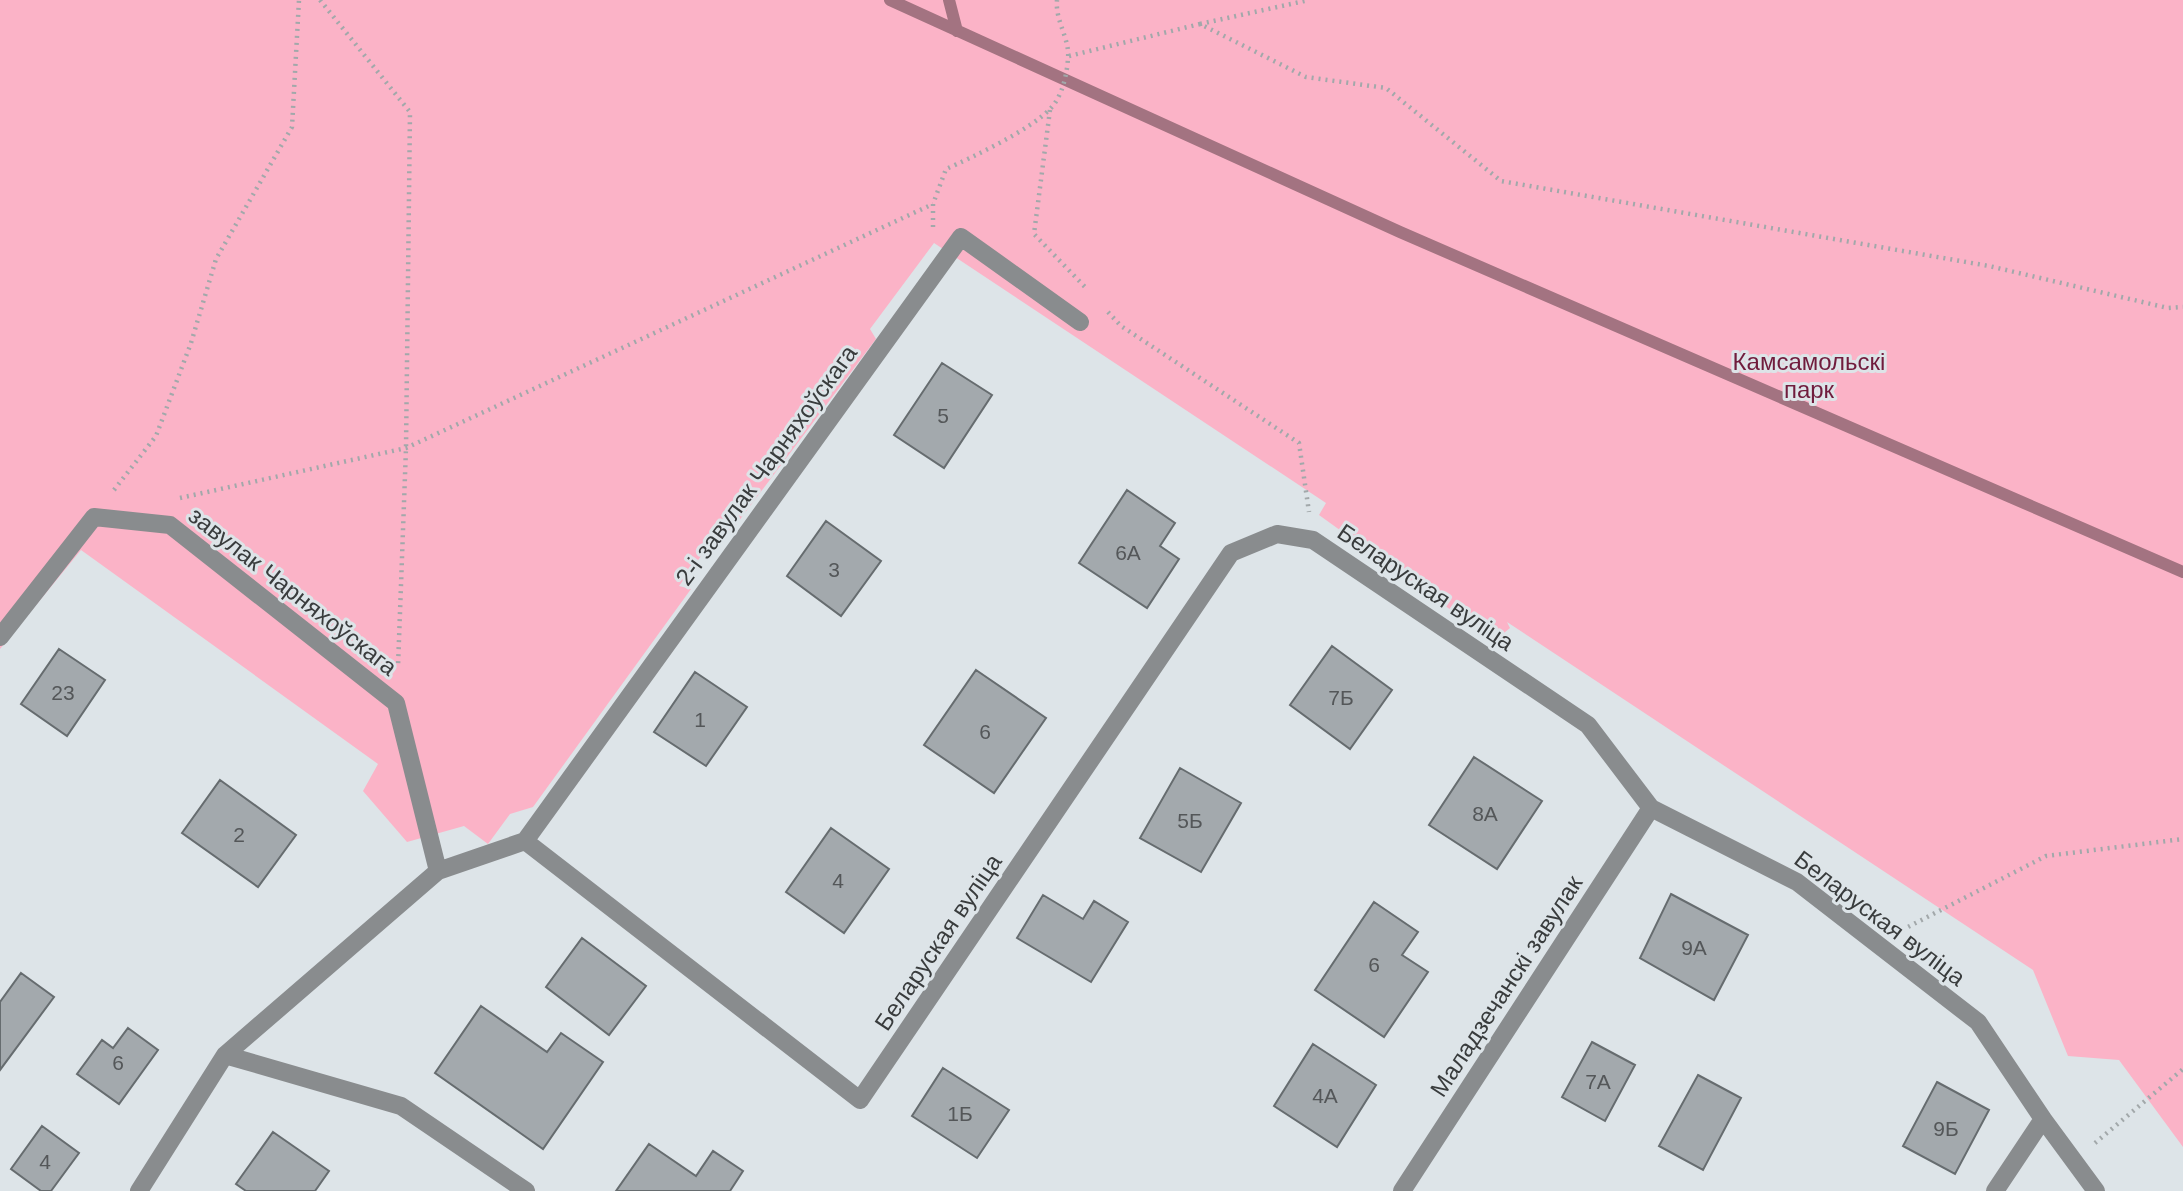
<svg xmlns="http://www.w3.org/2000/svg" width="2183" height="1191" font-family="Arial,sans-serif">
<rect width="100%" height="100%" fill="#dde4e8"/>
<path fill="#fbb3c7" d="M 0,0 L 2183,0 L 2183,1147 L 2119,1060 L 2068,1056 L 2033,970 L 1507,622 L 1510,628 L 1494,641 L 1319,515 L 1326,503 L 934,243 L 870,329 L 876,339 L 729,534 L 721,529 L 679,586 L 691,589 L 533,807 L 510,814 L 488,844 L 464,826 L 407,842 L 363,791 L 378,764 L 81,550 L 0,649 Z"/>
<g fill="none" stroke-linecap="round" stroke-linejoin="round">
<path stroke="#a37381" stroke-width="12" d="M 890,0 L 1400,232 L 2183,572
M 949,0 L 957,31"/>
</g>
<path fill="#a3a9ad" stroke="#666c6f" stroke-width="2" d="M 942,363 L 992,395 L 944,468 L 894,435 Z
M 1127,490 L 1175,523 L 1160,546 L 1179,559 L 1147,608 L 1079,563 Z
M 826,521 L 881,561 L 841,616 L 787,576 Z
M 1332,646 L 1392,690 L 1350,749 L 1290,705 Z
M 59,649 L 105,680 L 67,736 L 21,704 Z
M 976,670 L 1046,718 L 994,793 L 924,745 Z
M 695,672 L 747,707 L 706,766 L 654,732 Z
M 1474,757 L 1542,801 L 1497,869 L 1429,825 Z
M 1180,768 L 1241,803 L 1201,872 L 1140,838 Z
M 220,780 L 296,835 L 258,887 L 182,833 Z
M 831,828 L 889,869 L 844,933 L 786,892 Z
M 1671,894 L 1748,935 L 1714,1000 L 1640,958 Z
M 1043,895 L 1083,919 L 1094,901 L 1128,922 L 1091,982 L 1017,938 Z
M 1374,902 L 1418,932 L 1402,955 L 1428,972 L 1384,1037 L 1315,990 Z
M 582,938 L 646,986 L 609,1035 L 546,987 Z
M 21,973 L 54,997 L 0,1070 L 0,1002 Z
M 481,1006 L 547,1052 L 561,1033 L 603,1062 L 543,1149 L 435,1073 Z
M 128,1028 L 158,1050 L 119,1104 L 77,1074 L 102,1040 L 113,1048 Z
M 1592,1042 L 1635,1065 L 1605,1121 L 1562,1097 Z
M 1313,1044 L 1376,1085 L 1337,1147 L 1274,1106 Z
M 943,1068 L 1009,1110 L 977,1158 L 912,1116 Z
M 1698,1075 L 1741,1098 L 1703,1170 L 1659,1146 Z
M 1937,1082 L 1989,1110 L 1955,1174 L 1903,1146 Z
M 42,1126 L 79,1153 L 51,1191 L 41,1191 L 11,1169 Z
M 273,1132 L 329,1171 L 315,1191 L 246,1191 L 236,1184 Z
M 649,1144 L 696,1176 L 713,1151 L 743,1171 L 730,1191 L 616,1191 Z"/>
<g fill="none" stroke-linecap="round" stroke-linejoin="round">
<path stroke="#a2a8aa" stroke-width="4.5" stroke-dasharray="2 5" stroke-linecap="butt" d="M 320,0 L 410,112 L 406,448 L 398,667
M 1200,24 L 1309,0
M 1069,56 L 1200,24 L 1306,77 L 1386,88 L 1501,181 L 1989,266 L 2168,308 L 2183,307
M 1050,110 L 1034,234 L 1085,287
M 933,227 L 933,204 L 946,169 C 973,157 1030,130 1050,109 C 1062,97 1067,75 1068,58 C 1070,39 1055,21 1057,0
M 1108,312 L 1121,326 L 1299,443 L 1309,512
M 114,490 L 156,436 L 191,343 L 216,259 L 292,127 L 299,0
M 180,498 L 406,448 L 933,204
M 1902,930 L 2046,856 L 2183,839
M 2095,1143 L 2183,1069"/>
<path stroke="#898c8e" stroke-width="18" d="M 0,637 L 94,517 L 170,525 L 396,703 L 438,871
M 525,841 L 860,1100 L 1231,553 L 1277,534 L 1313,540 L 1588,725 L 1651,808 L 1797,882 L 1978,1022 L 2043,1119 L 2096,1191
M 525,841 L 961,237 L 1080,322
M 225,1055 L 401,1106 L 526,1191
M 139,1191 L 225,1055 L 438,871 L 525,841
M 1402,1191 L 1651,808
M 1995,1191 L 2043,1119"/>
</g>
<g text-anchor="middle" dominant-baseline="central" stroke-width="6" stroke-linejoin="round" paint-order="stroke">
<g font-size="21" fill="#545759">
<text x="943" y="415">5</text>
<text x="1128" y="552">6А</text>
<text x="834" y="569">3</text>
<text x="63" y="692">23</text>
<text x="1341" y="697">7Б</text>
<text x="700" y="719">1</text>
<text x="985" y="731">6</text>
<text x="1485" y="813">8А</text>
<text x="1190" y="820">5Б</text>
<text x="239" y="834">2</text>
<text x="838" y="880">4</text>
<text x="1694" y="947">9А</text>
<text x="1374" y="964">6</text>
<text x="118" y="1062">6</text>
<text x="1598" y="1081">7А</text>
<text x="1325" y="1095">4А</text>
<text x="960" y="1113">1Б</text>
<text x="1946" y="1128">9Б</text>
<text x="45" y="1161">4</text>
</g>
<g font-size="24" fill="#701c3d" stroke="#dde4e8">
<text x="1809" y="361">Камсамольскі<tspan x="1809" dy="28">парк</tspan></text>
</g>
<g font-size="24" fill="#393c3d" stroke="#dde4e8">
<text transform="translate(766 465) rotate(-54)">2-і завулак Чарняхоўскага</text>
<text transform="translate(1426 587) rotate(34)">Беларуская вуліца</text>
<text transform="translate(293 591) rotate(38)">завулак Чарняхоўскага</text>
<text transform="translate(1880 918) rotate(37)">Беларуская вуліца</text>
<text transform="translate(938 942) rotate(-56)">Беларуская вуліца</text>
<text transform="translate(1506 986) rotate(-57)">Маладзечанскі завулак</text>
</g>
</g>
</svg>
